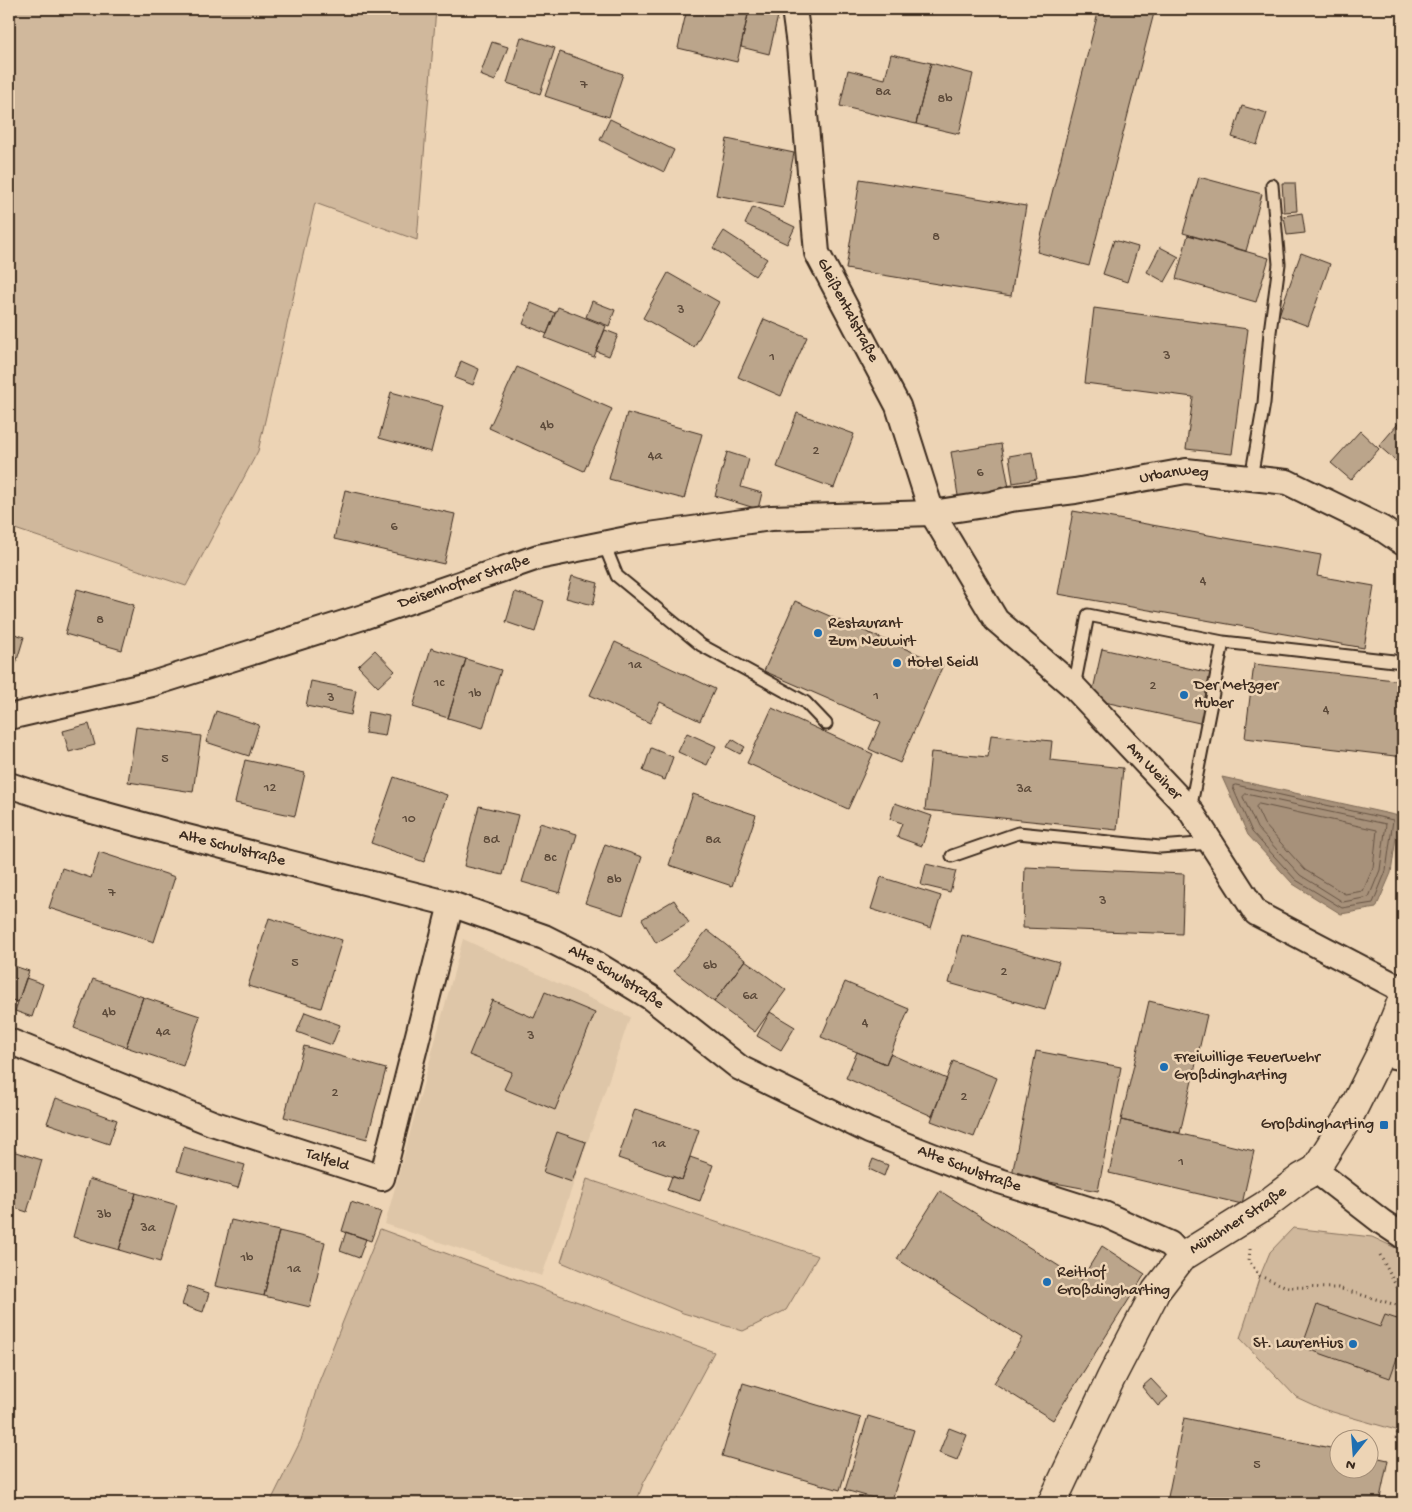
<svg xmlns="http://www.w3.org/2000/svg" width="1412" height="1512" font-family="'Gochi Hand',sans-serif">
<rect width="100%" height="100%" fill="#edd4b5"/>
<filter id="ink" filterUnits="userSpaceOnUse"><feTurbulence type="fractalNoise" baseFrequency=".02" numOctaves="2"/><feDisplacementMap in="SourceGraphic" scale="10" xChannelSelector="R" yChannelSelector="G"/><feConvolveMatrix kernelMatrix="1 2 1 2 8 2 1 2 1" color-interpolation-filters="sRGB"/></filter>
<g filter="url(#ink)">
<path fill="#dec6a8" d="M 463,939 L 630,1017 L 542,1276 L 385,1224 Z"/>
<path fill="#d0b89c" stroke="#86715d" d="M 9,9 L 436,9 L 417,240 L 315,203 L 258,451 L 186,586 L 9,527 Z
M 587,1179 L 818,1256 L 786,1310 L 743,1331 L 683,1313 L 561,1262 Z
M 1293,1228 L 1372,1237 L 1400,1250 L 1403,1254 L 1403,1432 L 1322,1409 L 1296,1397 L 1240,1338 L 1260,1276 L 1270,1252 Z
M 380,1229 L 714,1352 L 643,1484 L 636,1503 L 270,1503 L 301,1440 L 318,1384 Z"/>
<path fill="#a7917a" stroke="#7c6855" d="M 1222,777 L 1399,816 L 1391,873 L 1376,908 L 1341,914 L 1293,884 L 1248,835 Z"/>
<g fill="none" stroke-linecap="round" stroke-linejoin="round">
<path stroke="#665343" stroke-width="1" d="M 1236,785 L 1393,820 L 1386,871 L 1373,903 L 1342,908 L 1296,880 L 1252,832 L 1233,788 L 1233,786 Z
M 1246,794 L 1386,824 L 1380,870 L 1369,897 L 1343,902 L 1300,875 L 1257,828 L 1243,797 Z
M 1259,804 L 1377,830 L 1373,868 L 1363,891 L 1345,894 L 1305,870 L 1264,824 L 1256,807 Z"/>
</g>
<path fill="#bba58b" stroke="#3b2a1e" d="M 687,9 L 737,9 L 749,11 L 737,62 L 678,48 Z
M 749,9 L 778,16 L 769,54 L 741,47 Z
M 1099,9 L 1155,9 L 1089,266 L 1037,252 Z
M 521,37 L 555,48 L 540,94 L 507,83 Z
M 492,42 L 508,47 L 495,81 L 480,75 Z
M 560,52 L 623,74 L 609,117 L 545,96 Z
M 891,54 L 931,63 L 916,124 L 840,106 L 848,70 L 885,79 Z
M 931,63 L 973,74 L 959,134 L 916,124 Z
M 1242,106 L 1267,113 L 1257,145 L 1232,137 Z
M 610,119 L 674,150 L 664,172 L 600,140 Z
M 727,139 L 794,153 L 783,208 L 716,195 Z
M 1199,177 L 1262,194 L 1246,251 L 1183,233 Z
M 860,179 L 1026,206 L 1011,296 L 846,269 Z
M 1282,183 L 1295,183 L 1297,211 L 1284,212 Z
M 753,207 L 795,227 L 787,244 L 745,224 Z
M 1302,213 L 1305,233 L 1287,235 L 1284,216 Z
M 724,231 L 767,259 L 755,276 L 713,248 Z
M 1188,235 L 1269,258 L 1256,302 L 1176,279 Z
M 1114,240 L 1138,247 L 1127,282 L 1103,274 Z
M 1160,247 L 1179,257 L 1165,282 L 1147,272 Z
M 1301,253 L 1330,264 L 1308,326 L 1279,315 Z
M 668,273 L 719,302 L 694,347 L 643,318 Z
M 592,301 L 615,310 L 609,326 L 586,317 Z
M 531,303 L 555,313 L 547,334 L 523,324 Z
M 558,307 L 606,326 L 594,357 L 545,338 Z
M 1094,308 L 1248,329 L 1232,454 L 1186,449 L 1193,397 L 1085,383 Z
M 764,319 L 807,337 L 781,396 L 738,377 Z
M 605,330 L 618,335 L 609,356 L 596,351 Z
M 461,361 L 479,369 L 473,385 L 455,378 Z
M 517,367 L 612,409 L 584,471 L 489,428 Z
M 391,392 L 443,406 L 431,452 L 379,438 Z
M 627,413 L 702,434 L 684,499 L 609,479 Z
M 797,413 L 854,434 L 834,488 L 777,467 Z
M 1403,418 L 1403,467 L 1379,446 Z
M 1360,431 L 1379,449 L 1351,480 L 1331,463 Z
M 1001,444 L 1010,493 L 959,502 L 951,452 Z
M 727,452 L 749,459 L 741,487 L 762,493 L 758,509 L 715,496 Z
M 1032,452 L 1037,479 L 1013,483 L 1009,456 Z
M 345,490 L 455,514 L 444,564 L 334,539 Z
M 1073,511 L 1321,555 L 1317,576 L 1374,586 L 1364,648 L 1058,594 Z
M 572,576 L 598,583 L 593,605 L 566,598 Z
M 77,589 L 134,605 L 122,650 L 65,634 Z
M 515,592 L 544,601 L 535,632 L 506,622 Z
M 795,601 L 943,665 L 900,763 L 869,749 L 881,722 L 764,671 Z
M 9,632 L 24,637 L 9,686 Z
M 615,642 L 715,689 L 700,721 L 660,702 L 650,723 L 590,695 Z
M 431,648 L 466,659 L 448,718 L 413,707 Z
M 1102,649 L 1215,674 L 1204,724 L 1091,699 Z
M 375,650 L 395,671 L 378,687 L 358,666 Z
M 466,659 L 501,670 L 483,728 L 448,718 Z
M 1254,664 L 1403,681 L 1403,757 L 1245,738 Z
M 311,681 L 356,690 L 351,715 L 306,706 Z
M 772,708 L 873,754 L 848,809 L 747,763 Z
M 216,711 L 259,725 L 249,756 L 206,742 Z
M 368,712 L 389,716 L 385,736 L 365,733 Z
M 89,724 L 95,745 L 69,752 L 63,731 Z
M 136,727 L 201,736 L 193,792 L 128,782 Z
M 687,733 L 716,746 L 707,765 L 678,752 Z
M 991,735 L 1052,741 L 1050,760 L 1123,768 L 1117,830 L 925,810 L 931,752 L 988,757 Z
M 732,739 L 745,747 L 740,754 L 727,747 Z
M 651,748 L 673,757 L 665,780 L 643,771 Z
M 245,760 L 305,773 L 295,816 L 235,803 Z
M 394,777 L 447,795 L 424,862 L 371,843 Z
M 693,794 L 756,815 L 732,886 L 669,865 Z
M 895,803 L 932,816 L 922,846 L 897,837 L 902,823 L 890,819 Z
M 479,806 L 518,815 L 503,875 L 464,866 Z
M 540,823 L 577,834 L 560,893 L 522,882 Z
M 605,844 L 642,857 L 623,915 L 585,903 Z
M 99,852 L 175,877 L 154,942 L 49,908 L 62,868 L 91,878 Z
M 926,864 L 956,871 L 950,892 L 921,885 Z
M 1025,867 L 1184,874 L 1182,934 L 1023,928 Z
M 881,877 L 941,896 L 931,928 L 871,909 Z
M 674,900 L 689,923 L 656,943 L 642,919 Z
M 269,918 L 342,940 L 321,1008 L 248,986 Z
M 707,930 L 745,960 L 714,1002 L 674,971 Z
M 962,935 L 1059,962 L 1045,1010 L 949,983 Z
M 745,960 L 786,990 L 755,1032 L 714,1002 Z
M 11,965 L 29,971 L 18,1002 L 9,999 L 9,971 Z
M 26,978 L 43,984 L 32,1017 L 15,1011 Z
M 93,979 L 143,997 L 126,1047 L 74,1028 Z
M 845,982 L 909,1009 L 886,1064 L 821,1037 Z
M 545,992 L 595,1013 L 555,1110 L 504,1089 L 512,1072 L 469,1055 L 492,1000 L 534,1018 Z
M 143,997 L 200,1016 L 183,1066 L 126,1047 Z
M 1149,1001 L 1207,1015 L 1180,1133 L 1121,1120 Z
M 305,1012 L 340,1025 L 332,1045 L 297,1032 Z
M 770,1012 L 795,1027 L 781,1050 L 757,1036 Z
M 304,1046 L 386,1069 L 367,1139 L 284,1117 Z
M 1036,1051 L 1121,1067 L 1098,1191 L 1012,1175 Z
M 857,1052 L 886,1064 L 890,1054 L 947,1079 L 932,1116 L 846,1078 Z
M 953,1061 L 997,1078 L 974,1137 L 931,1121 Z
M 56,1098 L 117,1120 L 109,1144 L 47,1123 Z
M 635,1109 L 699,1130 L 682,1180 L 618,1158 Z
M 1121,1120 L 1254,1151 L 1242,1204 L 1109,1173 Z
M 557,1132 L 586,1142 L 572,1182 L 543,1172 Z
M 184,1147 L 245,1165 L 238,1188 L 177,1171 Z
M 9,1150 L 42,1160 L 27,1212 L 9,1206 Z
M 690,1157 L 713,1165 L 700,1201 L 667,1190 L 672,1176 L 682,1180 Z
M 873,1159 L 888,1165 L 884,1176 L 869,1169 Z
M 89,1179 L 136,1193 L 119,1250 L 73,1237 Z
M 940,1191 L 1081,1280 L 1102,1246 L 1145,1274 L 1053,1420 L 994,1383 L 1022,1338 L 897,1259 Z
M 136,1193 L 177,1205 L 160,1262 L 119,1250 Z
M 351,1202 L 381,1212 L 371,1241 L 342,1231 Z
M 231,1220 L 279,1231 L 264,1296 L 215,1286 Z
M 279,1231 L 325,1242 L 310,1307 L 264,1296 Z
M 346,1232 L 366,1239 L 359,1258 L 340,1251 Z
M 188,1286 L 209,1293 L 203,1312 L 182,1305 Z
M 1317,1305 L 1380,1327 L 1385,1315 L 1403,1321 L 1403,1341 L 1390,1378 L 1302,1347 Z
M 1151,1379 L 1168,1397 L 1158,1406 L 1142,1387 Z
M 743,1383 L 861,1418 L 840,1490 L 722,1456 Z
M 868,1416 L 914,1430 L 891,1503 L 845,1490 Z
M 1184,1418 L 1340,1450 L 1340,1470 L 1370,1470 L 1370,1456 L 1388,1460 L 1379,1503 L 1197,1503 L 1168,1497 Z
M 949,1428 L 967,1435 L 957,1460 L 939,1453 Z
M 735,1497 L 753,1503 L 733,1503 Z"/>
<g fill="none" stroke-linecap="round" stroke-linejoin="round">
<g stroke="#3b2a1e" stroke-width="15">
<path id="service" d="M 1251,478 L 1264,403 L 1270,332 L 1279,264 L 1272,185
M 604,544 L 617,576 L 701,645 L 805,702 L 826,724
M 1223,642 L 1403,662
M 1074,687 L 1088,615 L 1223,642 L 1190,810
M 952,856 L 1018,833 L 1160,847 L 1211,843"/>
</g>
<g stroke="#3b2a1e" stroke-width="28">
<g id="minor">
<path id="s1" d="M 794,9 L 799,45 L 817,253 L 898,406 L 932,513 L 996,620 L 1074,687 L 1190,810 L 1256,913 L 1403,990"/>
<path id="s2" d="M 9,717 L 152,684 L 363,617 L 538,557 L 642,536 L 771,518 L 932,513 L 991,504 L 1010,499 L 1075,491 L 1186,471 L 1287,482 L 1381,528 L 1403,543"/>
<path id="s3" d="M 9,785 L 70,805 L 187,837 L 451,904 L 544,937 L 588,959 L 650,997 L 740,1068 L 869,1131 L 984,1176 L 1104,1214 L 1170,1244 L 1182,1257"/>
<path id="s4" d="M 9,1041 L 212,1123 L 382,1178 L 451,904"/>
<path d="M 1381,1053 L 1403,1058"/>
<path d="M 1315,1170 L 1382,1222 L 1403,1236"/>
</g>
</g>
<g stroke="#3b2a1e" stroke-width="31">
<g id="tertiary">
<path id="s5" d="M 1052,1503 L 1111,1378 L 1156,1291 L 1182,1257 L 1264,1206 L 1301,1178 L 1315,1170 L 1351,1113 L 1381,1053 L 1403,998"/>
</g>
</g>
<path stroke="#3b2a1e" stroke-width="3" stroke-dasharray="1 4" stroke-linecap="butt" d="M 1250,1249 L 1249,1261 L 1260,1276 L 1287,1287 L 1338,1288 L 1403,1307
M 1380,1255 L 1403,1299
M 1397,1319 L 1400,1307
M 1396,1439 L 1403,1415"/>
<use href="#service" stroke="#edd4b5" stroke-width="11"/>
<use href="#minor" stroke="#edd4b5" stroke-width="24"/>
<use href="#tertiary" stroke="#edd4b5" stroke-width="28"/>
</g>
</g>
<g fill="#1f6fb2" stroke="#edd4b5" stroke-width="2">
<circle cx="818" cy="633" r="5"/>
<circle cx="897" cy="663" r="5"/>
<circle cx="1184" cy="695" r="5"/>
<circle cx="1164" cy="1067" r="5"/>
<rect x="1379" y="1120" width="10" height="10" rx="2.5"/>
<circle cx="1047" cy="1282" r="5"/>
<circle cx="1353" cy="1344" r="5"/>
</g>
<g text-anchor="middle" dominant-baseline="central" stroke-width="5" stroke-linejoin="round" paint-order="stroke">
<g font-size="14" fill="#5b4939">
<text x="584" y="85">7</text>
<text x="883" y="92">8a</text>
<text x="945" y="99">8b</text>
<text x="936" y="237">8</text>
<text x="681" y="310">3</text>
<text x="1167" y="356">3</text>
<text x="772" y="357">1</text>
<text x="547" y="426">4b</text>
<text x="816" y="451">2</text>
<text x="655" y="456">4a</text>
<text x="980" y="473">6</text>
<text x="394" y="527">6</text>
<text x="1203" y="581">4</text>
<text x="100" y="620">8</text>
<text x="635" y="665">1a</text>
<text x="439" y="683">1c</text>
<text x="1153" y="686">2</text>
<text x="475" y="694">1b</text>
<text x="876" y="696">1</text>
<text x="331" y="698">3</text>
<text x="1326" y="710">4</text>
<text x="165" y="759">5</text>
<text x="270" y="788">12</text>
<text x="1024" y="789">3a</text>
<text x="409" y="819">10</text>
<text x="491" y="840">8d</text>
<text x="713" y="840">8a</text>
<text x="550" y="858">8c</text>
<text x="614" y="880">8b</text>
<text x="112" y="893">7</text>
<text x="1103" y="901">3</text>
<text x="295" y="963">5</text>
<text x="710" y="966">6b</text>
<text x="1004" y="972">2</text>
<text x="750" y="996">6a</text>
<text x="109" y="1013">4b</text>
<text x="865" y="1023">4</text>
<text x="163" y="1032">4a</text>
<text x="531" y="1036">3</text>
<text x="335" y="1093">2</text>
<text x="964" y="1097">2</text>
<text x="659" y="1144">1a</text>
<text x="1181" y="1162">1</text>
<text x="104" y="1215">3b</text>
<text x="148" y="1228">3a</text>
<text x="247" y="1258">1b</text>
<text x="294" y="1269">1a</text>
<text x="1257" y="1465">5</text>
</g>
<g font-size="16" fill="#3b2a1e" stroke="#edd4b5">
<text stroke="none"><textPath href="#s1" startOffset="310">Gleißentalstraße</textPath></text>
<text stroke="none"><textPath href="#s2" startOffset="1196">Urbanweg</textPath></text>
<text stroke="none"><textPath href="#s2" startOffset="475">Deisenhofner Straße</textPath></text>
<text stroke="none"><textPath href="#s1" startOffset="874">Am Weiher</textPath></text>
<text stroke="none"><textPath href="#s3" startOffset="232">Alte Schulstraße</textPath></text>
<text stroke="none"><textPath href="#s3" startOffset="639">Alte Schulstraße</textPath></text>
<text stroke="none"><textPath href="#s4" startOffset="340">Talfeld</textPath></text>
<text stroke="none"><textPath href="#s3" startOffset="1044">Alte Schulstraße</textPath></text>
<text stroke="none"><textPath href="#s5" startOffset="346">Münchner Straße</textPath></text>
</g>
<g font-size="16" fill="#3b2a1e" stroke="#edd4b5" text-anchor="start">
<text x="828" y="624">Restaurant<tspan x="828" dy="18">Zum Neuwirt</tspan></text>
<text x="907" y="663">Hotel Seidl</text>
<text x="1194" y="686">Der Metzger<tspan x="1194" dy="18">Huber</tspan></text>
<text x="1174" y="1058">Freiwillige Feuerwehr<tspan x="1174" dy="18">Großdingharting</tspan></text>
<text x="1374" y="1125" text-anchor="end">Großdingharting</text>
<text x="1057" y="1273">Reithof<tspan x="1057" dy="18">Großdingharting</tspan></text>
<text x="1343" y="1344" text-anchor="end">St. Laurentius</text>
</g>
</g>
<rect width="1412" height="1512" fill="none" stroke="#edd4b5" stroke-width="30"/>
<rect x="15" y="15" width="1382" height="1482" fill="none" stroke="#3b2a1e" stroke-width="2" filter="url(#ink)"/>
<g transform="translate(1354 1454) rotate(197)"><circle r="24" fill="#edd4b5" stroke="#a69079"/>
<path d="M0-4L9 19L0 12L-9 19Z" fill="#1f6fb2"/>
<text y="-8" font-size="14" font-weight="bold" text-anchor="middle" fill="#3b2a1e">N</text>
</g>
</svg>
